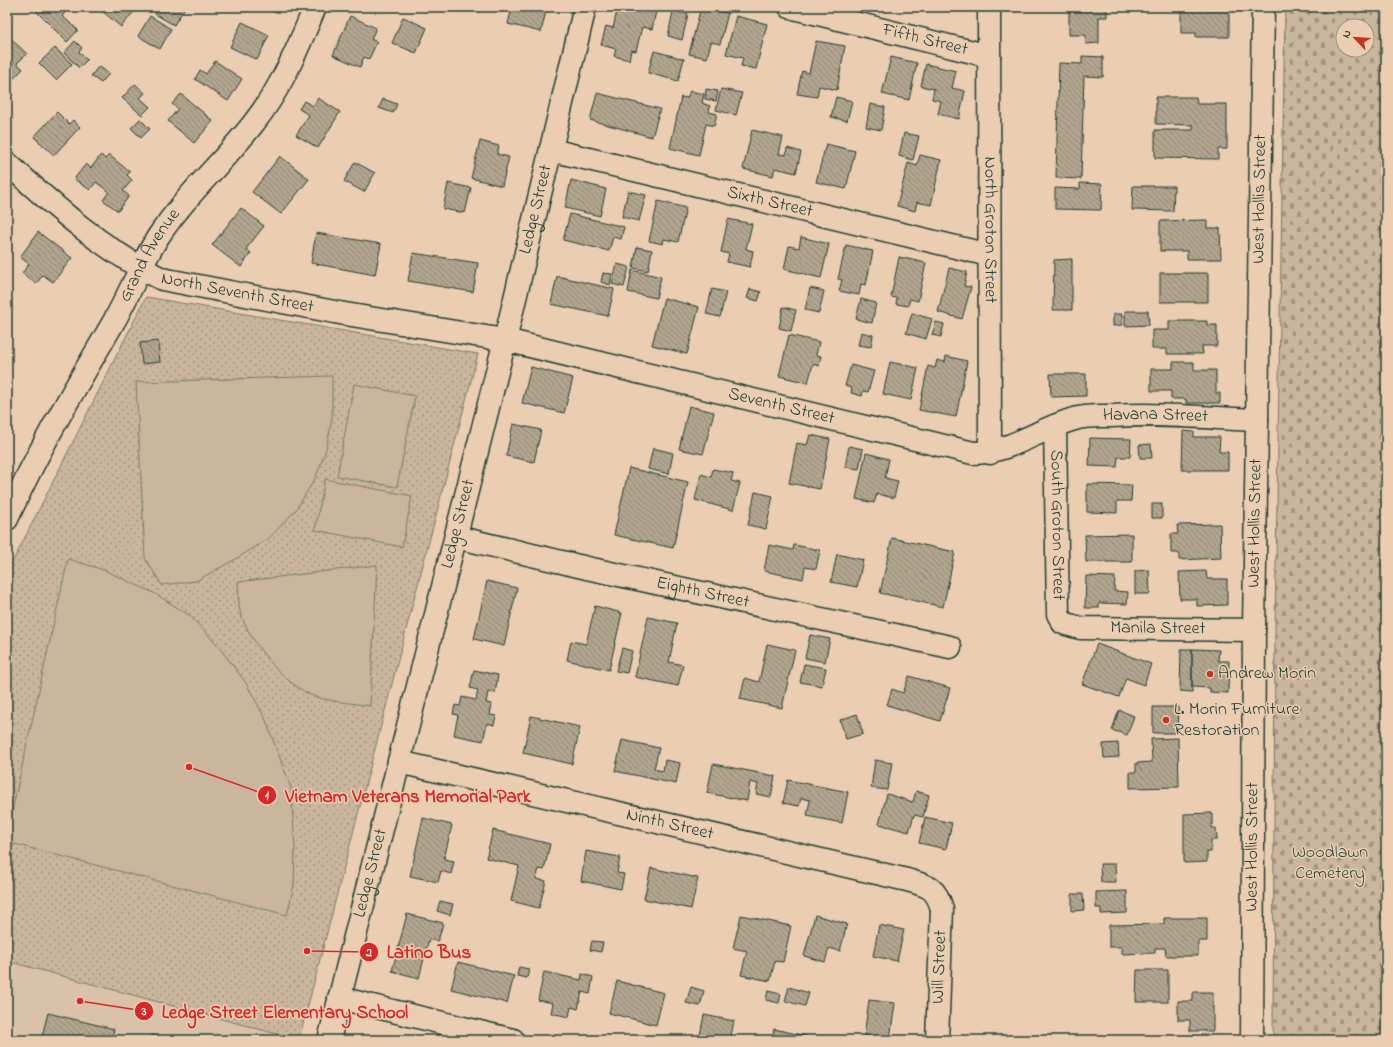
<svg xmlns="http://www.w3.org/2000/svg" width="1393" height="1047" font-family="'Indie Flower',sans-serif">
<defs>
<pattern id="cemetery-stones" width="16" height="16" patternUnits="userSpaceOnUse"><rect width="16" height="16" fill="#cab69d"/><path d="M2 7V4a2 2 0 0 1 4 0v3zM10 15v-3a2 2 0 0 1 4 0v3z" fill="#a39581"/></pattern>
<pattern id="park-dots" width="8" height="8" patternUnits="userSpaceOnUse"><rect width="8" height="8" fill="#cab69d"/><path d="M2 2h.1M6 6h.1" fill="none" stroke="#a39581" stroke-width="1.8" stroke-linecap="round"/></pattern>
<pattern id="building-back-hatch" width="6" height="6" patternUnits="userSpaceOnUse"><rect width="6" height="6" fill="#b2a58f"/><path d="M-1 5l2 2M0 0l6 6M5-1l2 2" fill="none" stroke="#908876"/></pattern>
</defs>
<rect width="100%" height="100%" fill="#ebceb2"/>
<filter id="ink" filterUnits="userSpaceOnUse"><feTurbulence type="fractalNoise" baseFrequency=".025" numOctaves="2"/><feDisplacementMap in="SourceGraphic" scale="8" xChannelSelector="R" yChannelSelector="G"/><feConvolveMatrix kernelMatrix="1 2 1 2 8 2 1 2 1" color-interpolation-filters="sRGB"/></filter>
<g filter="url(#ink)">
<path fill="#dac2a8" d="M 7,961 L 299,1040 L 7,1040 Z"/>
<path fill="url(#cemetery-stones)" stroke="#747a68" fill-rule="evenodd" d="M 1285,7 L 1386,7 L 1386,1040 L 1273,1040 L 1275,628 ZM 1343,26 L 1367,26 L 1367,50 L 1343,50 Z"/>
<path fill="url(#park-dots)" stroke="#747a68" d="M 146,297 L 478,354 L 299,1040 L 7,961 L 7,573 Z"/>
<path fill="#cab69d" stroke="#747a68" d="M 332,376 L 332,419 L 326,449 L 316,477 L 295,511 L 268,539 L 234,560 L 196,581 L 162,585 L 145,558 L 136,382 Z
M 354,384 L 415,396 L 397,487 L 337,476 Z
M 325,479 L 412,496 L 402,547 L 315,530 Z
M 68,559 L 104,570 L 154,593 L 189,615 L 216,643 L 246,683 L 265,718 L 291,788 L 295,848 L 294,885 L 287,915 L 7,842 L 7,834 Z
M 377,565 L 370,706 C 353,703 333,702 316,697 C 285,686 250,643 240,612 C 238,603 239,591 238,582 Z"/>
<path fill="url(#building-back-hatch)" stroke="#1f3d34" d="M 32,7 L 70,7 L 62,16 L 78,30 L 67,42 Z
M 104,7 L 136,7 L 137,8 L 121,27 L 101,10 Z
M 159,7 L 185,7 L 174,25 L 155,14 Z
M 258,7 L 277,7 L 275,12 Z
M 512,7 L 547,7 L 541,32 L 508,24 Z
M 618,7 L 657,7 L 652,29 L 642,27 L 636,51 L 631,50 L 629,60 L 614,56 L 616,49 L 601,45 L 606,26 L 613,28 Z
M 701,7 L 728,13 L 720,44 L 711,42 L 707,58 L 689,54 Z
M 1069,7 L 1107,7 L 1107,17 L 1099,17 L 1099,43 L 1086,44 L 1086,35 L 1069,35 Z
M 1181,7 L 1229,8 L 1229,37 L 1196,37 L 1196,33 L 1181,33 Z
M 673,11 L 688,14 L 682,40 L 668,36 Z
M 150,16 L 171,29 L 160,49 L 138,36 Z
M 350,16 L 376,28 L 371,39 L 377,42 L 369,59 L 364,57 L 360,67 L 333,55 Z
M 736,16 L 767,24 L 756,69 L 741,66 L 743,58 L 726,54 Z
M 403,17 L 427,28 L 416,53 L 392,43 Z
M 242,22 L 269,35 L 257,60 L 230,47 Z
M 8,36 L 27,54 L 17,63 L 23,69 L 8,84 Z
M 75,41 L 82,48 L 79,52 L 87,60 L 79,68 L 64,53 Z
M 816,41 L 845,46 L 837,90 L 819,86 L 817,97 L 797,94 L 802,71 L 809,73 Z
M 55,48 L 72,64 L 56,80 L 39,63 Z
M 654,51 L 684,59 L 678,81 L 648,73 Z
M 1082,56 L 1103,57 L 1103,77 L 1084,76 L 1081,179 L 1056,178 L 1059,63 L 1082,64 Z
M 891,57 L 917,63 L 909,100 L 882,94 Z
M 215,61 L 242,79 L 228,101 L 195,79 L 200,70 L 206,74 Z
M 926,64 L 956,71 L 952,88 L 965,91 L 959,119 L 938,114 L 941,101 L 932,99 L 934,89 L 921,86 Z
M 99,66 L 109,74 L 101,83 L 91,76 Z
M 135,84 L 145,93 L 140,98 L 150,107 L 142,115 L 122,98 Z
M 706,89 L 718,91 L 716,101 L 705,99 Z
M 721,89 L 742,93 L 736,115 L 716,110 Z
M 690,91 L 704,94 L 702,103 L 710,106 L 709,112 L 717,114 L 714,126 L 706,124 L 699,155 L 670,148 L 681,97 L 687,98 Z
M 597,93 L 660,109 L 652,137 L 590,120 Z
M 181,94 L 213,121 L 194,143 L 168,121 L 178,109 L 172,104 Z
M 836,97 L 852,101 L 847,121 L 831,117 Z
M 1156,97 L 1196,97 L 1197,104 L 1227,104 L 1227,149 L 1218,149 L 1218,159 L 1155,158 L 1155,130 L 1193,130 L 1193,125 L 1156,124 Z
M 318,98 L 340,112 L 318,148 L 296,135 L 309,115 L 299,109 L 304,101 L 313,106 Z
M 383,99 L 397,104 L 393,113 L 379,108 Z
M 870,104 L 885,107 L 881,130 L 866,127 Z
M 57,112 L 69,124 L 73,120 L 80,127 L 54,155 L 34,137 Z
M 140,119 L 150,129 L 141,138 L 131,128 Z
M 752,130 L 783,137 L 779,154 L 786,155 L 787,148 L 801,152 L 796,173 L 775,168 L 773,176 L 743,169 Z
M 904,133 L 919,136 L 913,160 L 899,156 Z
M 480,141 L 499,146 L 497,154 L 509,157 L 502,186 L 471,178 Z
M 826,144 L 855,151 L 846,189 L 816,182 Z
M 101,155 L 105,159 L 109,155 L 130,172 L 127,175 L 132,180 L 123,191 L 129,196 L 118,211 L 103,200 L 109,192 L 96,182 L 90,190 L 74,179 L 86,164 L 91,168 Z
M 920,155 L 941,160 L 931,205 L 917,202 L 915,211 L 897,206 L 908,163 L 917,166 Z
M 280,156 L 309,179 L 281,214 L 252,192 Z
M 355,162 L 375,173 L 364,192 L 344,181 Z
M 571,180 L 606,189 L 600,216 L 565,208 Z
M 448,183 L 471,188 L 465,213 L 443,209 Z
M 1080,183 L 1102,184 L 1101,210 L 1055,209 L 1055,188 L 1080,189 Z
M 1133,186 L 1174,186 L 1173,211 L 1132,210 Z
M 628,191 L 646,195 L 639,221 L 622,217 Z
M 658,201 L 686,208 L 678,242 L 664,239 L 663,244 L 649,241 Z
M 241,208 L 264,226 L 246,249 L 251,253 L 241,267 L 212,245 Z
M 570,214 L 624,227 L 621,239 L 613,237 L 609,251 L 563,240 Z
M 728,219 L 752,224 L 746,249 L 753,251 L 750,267 L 727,262 L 729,254 L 721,252 Z
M 1207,220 L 1207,228 L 1220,228 L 1221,259 L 1187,259 L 1187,251 L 1160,251 L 1160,221 Z
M 38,232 L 72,258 L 53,282 L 43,275 L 36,284 L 22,273 L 29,264 L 20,257 Z
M 316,233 L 381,244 L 375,275 L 311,263 Z
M 801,237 L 829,244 L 821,278 L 784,269 L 789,246 L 799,248 Z
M 846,245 L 873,251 L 866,285 L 861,284 L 859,295 L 839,291 L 842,280 L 838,279 Z
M 637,247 L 652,250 L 648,271 L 633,268 Z
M 413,253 L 478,263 L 473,292 L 408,281 Z
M 899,257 L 926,263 L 918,301 L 910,299 L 908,306 L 896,304 L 897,298 L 891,297 Z
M 1072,259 L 1072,310 L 1053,310 L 1054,260 Z
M 617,264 L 629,267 L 624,287 L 612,284 Z
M 949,268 L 967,272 L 964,286 L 971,287 L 962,319 L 938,312 Z
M 632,270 L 661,277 L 656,298 L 628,292 Z
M 603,273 L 612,274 L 610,285 L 601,282 Z
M 1160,273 L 1208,273 L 1208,302 L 1160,302 Z
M 557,276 L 614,289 L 608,316 L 551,304 Z
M 810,288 L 824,291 L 819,313 L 805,310 Z
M 712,289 L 726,292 L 720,317 L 706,314 Z
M 750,289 L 761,292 L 758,301 L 747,298 Z
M 664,298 L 699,307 L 687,354 L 652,345 Z
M 861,299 L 876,303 L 872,323 L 856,319 Z
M 783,307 L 796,310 L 791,331 L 779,328 Z
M 1125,311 L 1148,311 L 1149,325 L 1125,326 Z
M 912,313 L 932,319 L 926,339 L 906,333 Z
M 1113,314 L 1122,314 L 1122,325 L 1113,326 Z
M 1169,321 L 1207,321 L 1207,325 L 1217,325 L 1217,346 L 1202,346 L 1203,354 L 1167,354 L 1167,349 L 1152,349 L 1152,330 L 1169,330 Z
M 936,322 L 944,324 L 941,337 L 932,335 Z
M 861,332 L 873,335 L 871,347 L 858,345 Z
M 789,335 L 819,342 L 816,355 L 821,356 L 819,366 L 813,364 L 808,383 L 779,376 Z
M 158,341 L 160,362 L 142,364 L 140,343 Z
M 946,356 L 967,361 L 956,417 L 919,410 L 928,366 L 935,368 L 937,360 L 945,362 Z
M 890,362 L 918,368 L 911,400 L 883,394 Z
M 1173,362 L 1194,362 L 1194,370 L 1216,370 L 1216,393 L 1220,393 L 1220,403 L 1186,403 L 1186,399 L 1171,399 L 1171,391 L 1151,391 L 1151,369 L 1173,369 Z
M 851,365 L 874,371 L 868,392 L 863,391 L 862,396 L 851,393 L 852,388 L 845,386 Z
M 531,367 L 573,378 L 564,413 L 522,403 Z
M 1050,374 L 1086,374 L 1086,396 L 1051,397 Z
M 689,406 L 714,412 L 703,454 L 679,449 Z
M 513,424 L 541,430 L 534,462 L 506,456 Z
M 1183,431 L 1194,432 L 1194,437 L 1220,437 L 1219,452 L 1228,452 L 1228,470 L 1182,470 Z
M 810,435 L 830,439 L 820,489 L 789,483 L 797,443 L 807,445 Z
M 1090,438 L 1131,439 L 1130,457 L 1118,457 L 1117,467 L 1089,466 Z
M 1151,444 L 1152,458 L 1140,458 L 1139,445 Z
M 849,446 L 863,449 L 859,469 L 845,467 Z
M 653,448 L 673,453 L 669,474 L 648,469 Z
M 866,453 L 889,459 L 885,478 L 898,481 L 894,498 L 877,494 L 874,503 L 856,499 Z
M 629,468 L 688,482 L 673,548 L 614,535 Z
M 713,469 L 733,473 L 731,481 L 740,483 L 733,510 L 695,500 L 701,474 L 711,477 Z
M 1087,484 L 1132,485 L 1131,501 L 1117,501 L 1117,513 L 1087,512 Z
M 755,492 L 773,496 L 766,529 L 748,525 Z
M 1152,504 L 1162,504 L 1162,518 L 1152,518 Z
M 1220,524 L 1221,558 L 1179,560 L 1179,553 L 1171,553 L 1171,534 L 1178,534 L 1177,525 Z
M 1132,534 L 1132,562 L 1086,562 L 1085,535 Z
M 892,538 L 955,552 L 943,607 L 880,593 Z
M 769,545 L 793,550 L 794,545 L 820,550 L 816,569 L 805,567 L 803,579 L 764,571 Z
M 837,554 L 863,560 L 857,587 L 831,582 Z
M 1149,570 L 1150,594 L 1135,594 L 1135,571 Z
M 1206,571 L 1207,579 L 1227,579 L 1227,605 L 1197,606 L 1197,599 L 1180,599 L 1179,572 Z
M 1086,576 L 1115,577 L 1114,591 L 1128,592 L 1127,604 L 1099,603 L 1099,608 L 1085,608 Z
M 487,581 L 517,588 L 504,646 L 474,639 Z
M 595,606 L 622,613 L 609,670 L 567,660 L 571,641 L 586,644 Z
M 648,617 L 677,623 L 669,662 L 683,665 L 678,686 L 635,677 Z
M 810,635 L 830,639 L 825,662 L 805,658 Z
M 767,644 L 795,650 L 782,708 L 740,699 L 745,678 L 759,682 Z
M 1097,644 L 1151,664 L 1144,685 L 1126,678 L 1119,697 L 1082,684 Z
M 622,648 L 632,651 L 627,673 L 616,671 Z
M 1181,649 L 1192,649 L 1192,692 L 1180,691 Z
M 1192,649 L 1219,650 L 1218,661 L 1229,661 L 1228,693 L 1210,692 L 1210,688 L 1192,687 Z
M 804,664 L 826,668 L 822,686 L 800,682 Z
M 474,670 L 498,675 L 495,693 L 488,692 L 486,703 L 492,704 L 490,715 L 496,716 L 494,725 L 487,723 L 483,741 L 454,735 L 458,715 L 453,714 L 455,705 L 460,706 L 462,697 L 476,700 L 478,690 L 470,688 Z
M 909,676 L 950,688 L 940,721 L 887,705 L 892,689 L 903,693 Z
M 1153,707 L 1179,707 L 1178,733 L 1153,733 Z
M 1119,710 L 1134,716 L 1127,735 L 1112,730 Z
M 857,714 L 863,734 L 846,739 L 840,720 Z
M 531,716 L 580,727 L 572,764 L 523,753 Z
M 1178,738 L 1179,787 L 1130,788 L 1130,772 L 1136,772 L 1136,763 L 1152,762 L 1151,739 Z
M 622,740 L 659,748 L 654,769 L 663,771 L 665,760 L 680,763 L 676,784 L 615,771 Z
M 1118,743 L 1119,757 L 1104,758 L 1103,744 Z
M 875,760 L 892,763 L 887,790 L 871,788 Z
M 713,764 L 775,776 L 771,797 L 756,794 L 758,784 L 750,782 L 747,801 L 707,793 Z
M 788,780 L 848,792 L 842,823 L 807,816 L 810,800 L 801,798 L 799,806 L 783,803 Z
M 916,791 L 929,795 L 923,817 L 914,815 L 909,832 L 879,824 L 887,794 L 913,802 Z
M 1212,813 L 1212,828 L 1216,828 L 1217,840 L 1211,840 L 1211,852 L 1207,852 L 1207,862 L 1184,863 L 1184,814 Z
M 925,817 L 952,823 L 946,849 L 919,843 Z
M 423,818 L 452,825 L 444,859 L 454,861 L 451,874 L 441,871 L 438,882 L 410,876 Z
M 493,830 L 550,844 L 544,870 L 539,869 L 536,879 L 546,881 L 539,908 L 511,901 L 519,866 L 486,858 Z
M 586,851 L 620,857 L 617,873 L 624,874 L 621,889 L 581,881 Z
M 1100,864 L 1115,864 L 1116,882 L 1101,882 Z
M 651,868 L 698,878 L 691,909 L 644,899 Z
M 1127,891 L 1127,913 L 1101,914 L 1101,908 L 1096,908 L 1096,892 Z
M 1072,894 L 1083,894 L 1084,910 L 1072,911 Z
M 440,901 L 453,904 L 450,915 L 437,911 Z
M 407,914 L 443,923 L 438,941 L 429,939 L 419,978 L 392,971 Z
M 741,915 L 791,926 L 783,962 L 775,961 L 770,981 L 741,975 L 747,951 L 733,948 Z
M 815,915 L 847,924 L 840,951 L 829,948 L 825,962 L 804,956 Z
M 1164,918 L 1207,918 L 1207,941 L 1198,941 L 1198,956 L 1166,956 L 1165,948 L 1155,948 L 1155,953 L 1122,954 L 1122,947 L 1109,947 L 1109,925 L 1164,924 Z
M 879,925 L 904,930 L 897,961 L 873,956 Z
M 592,941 L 603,942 L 601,952 L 590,950 Z
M 458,962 L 514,976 L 507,1003 L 451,989 Z
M 519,967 L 529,969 L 527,978 L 517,976 Z
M 1137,970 L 1168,970 L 1168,1002 L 1136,1002 Z
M 544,972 L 581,980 L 582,974 L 593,977 L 590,994 L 582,992 L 578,1009 L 571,1007 L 569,1017 L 551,1013 L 553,1003 L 538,1000 Z
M 617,981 L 664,993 L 656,1025 L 609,1013 Z
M 691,987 L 704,991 L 700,1006 L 686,1003 Z
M 789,987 L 809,993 L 805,1006 L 785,1001 Z
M 768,991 L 781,994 L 779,1003 L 766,1000 Z
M 1193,992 L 1213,992 L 1213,1031 L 1190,1031 L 1190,1020 L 1178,1020 L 1178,1001 L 1193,1001 Z
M 869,1000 L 895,1003 L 890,1039 L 864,1036 Z
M 48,1013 L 114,1029 L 111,1040 L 41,1040 Z
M 704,1015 L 734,1021 L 730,1040 L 699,1040 Z
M 774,1029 L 806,1036 L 805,1040 L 772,1040 Z
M 152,1035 L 173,1040 L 151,1040 Z"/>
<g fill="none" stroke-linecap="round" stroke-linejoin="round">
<g stroke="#1f3d34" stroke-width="25">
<g id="minor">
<path id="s1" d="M 790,7 L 989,56"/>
<path id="s2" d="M 989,7 L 990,453"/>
<path id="s3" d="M 551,150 L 989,255"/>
<path id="s4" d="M 7,163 C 55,207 103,250 162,279 L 345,314 L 505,340 L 973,453 C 1013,452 1041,427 1078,418 C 1089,415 1101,416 1112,416 C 1160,413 1209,418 1257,420"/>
<path id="s5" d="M 1055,426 L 1058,614 L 1063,623 L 1080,628 L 1254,630"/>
<path id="s6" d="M 7,519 C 37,451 76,387 113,323 C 129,295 141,264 158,237 C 185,196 223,162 253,124 C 281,89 298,48 315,7"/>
<path id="s7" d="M 456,537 L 587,568 L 950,647"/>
<path id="s8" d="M 399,762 L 907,880 C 928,886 936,887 942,909 L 937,1040"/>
<path d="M 339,998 L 513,1040"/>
</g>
</g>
<g stroke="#1f3d34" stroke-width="25">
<g id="tertiary">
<path id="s9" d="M 329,1040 L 505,340 L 585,7"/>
</g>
</g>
<g stroke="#1f3d34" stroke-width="25">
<g id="primary">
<path id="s10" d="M 1252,1040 L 1254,630 L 1263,7"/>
</g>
</g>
<use href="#minor" stroke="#ebceb2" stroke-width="22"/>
<use href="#tertiary" stroke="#ebceb2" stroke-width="22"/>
<use href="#primary" stroke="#ebceb2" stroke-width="22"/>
</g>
</g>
<g fill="#c8321e" stroke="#ebceb2" stroke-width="1.5">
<circle cx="1210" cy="674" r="4"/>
<circle cx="1166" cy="720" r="4"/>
</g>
<g text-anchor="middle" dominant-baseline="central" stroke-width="3" stroke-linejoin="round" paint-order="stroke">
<g font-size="18" fill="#1f3d34" stroke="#ebceb2">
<text stroke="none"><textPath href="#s1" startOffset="139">Fifth Street</textPath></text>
<text stroke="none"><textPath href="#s10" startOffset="841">West Hollis Street</textPath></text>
<text stroke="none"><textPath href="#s3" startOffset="225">Sixth Street</textPath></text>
<text stroke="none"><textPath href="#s9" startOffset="856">Ledge Street</textPath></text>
<text stroke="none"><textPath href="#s2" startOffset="223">North Groton Street</textPath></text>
<text stroke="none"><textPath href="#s6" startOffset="300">Grand Avenue</textPath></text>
<text stroke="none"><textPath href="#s4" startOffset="271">North Seventh Street</textPath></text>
<text stroke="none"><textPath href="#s4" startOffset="827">Seventh Street</textPath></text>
<text stroke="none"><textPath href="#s4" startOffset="1213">Havana Street</textPath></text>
<text stroke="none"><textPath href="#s10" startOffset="517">West Hollis Street</textPath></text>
<text stroke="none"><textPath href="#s9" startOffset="532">Ledge Street</textPath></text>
<text stroke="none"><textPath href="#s5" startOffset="99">South Groton Street</textPath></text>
<text stroke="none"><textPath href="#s7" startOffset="253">Eighth Street</textPath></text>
<text stroke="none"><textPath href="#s5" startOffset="294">Manila Street</textPath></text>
<text stroke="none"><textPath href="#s8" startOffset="278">Ninth Street</textPath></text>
<text stroke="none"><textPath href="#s10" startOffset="193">West Hollis Street</textPath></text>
<text stroke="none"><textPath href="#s9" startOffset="172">Ledge Street</textPath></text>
<text transform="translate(940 967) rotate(-88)">Will Street</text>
</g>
<g font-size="18" fill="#1f3d34" stroke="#ebceb2" text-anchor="start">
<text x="1218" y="674">Andrew Morin</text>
<text x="1174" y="710">L. Morin Furniture<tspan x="1174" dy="21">Restoration</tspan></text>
</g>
<g font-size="18" fill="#30493e" stroke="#ebceb2">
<text x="1330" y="853">Woodlawn<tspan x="1330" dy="21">Cemetery</tspan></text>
</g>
</g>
<path fill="none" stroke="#d62828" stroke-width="1.5" d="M189 767L267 795M307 951L369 952M80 1001L144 1011"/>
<g fill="#d62828" stroke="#ebceb2" stroke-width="1.5">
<circle cx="189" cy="767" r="4"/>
<circle cx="307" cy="951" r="4"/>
<circle cx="80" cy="1001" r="4"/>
<circle cx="267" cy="795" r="10"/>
<circle cx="369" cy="952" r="10"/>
<circle cx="144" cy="1011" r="10"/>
</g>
<g font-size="12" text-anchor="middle" font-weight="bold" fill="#fff">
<text x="267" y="799">1</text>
<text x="369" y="956">2</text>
<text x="144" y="1015">3</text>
</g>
<g font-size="19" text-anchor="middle" font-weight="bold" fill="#d62828" stroke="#ebceb2" stroke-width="3" stroke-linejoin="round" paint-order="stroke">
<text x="408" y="802">Vietnam Veterans Memorial Park</text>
<text x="429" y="958">Latino Bus</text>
<text x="285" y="1018">Ledge Street Elementary School</text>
</g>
<rect width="1393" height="1047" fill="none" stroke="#ebceb2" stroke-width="24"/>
<rect x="12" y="12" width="1369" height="1023" fill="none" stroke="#1f3d34" stroke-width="1.5" filter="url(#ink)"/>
<g transform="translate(1355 38) rotate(295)"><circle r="19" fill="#ebceb2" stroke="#999480"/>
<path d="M0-3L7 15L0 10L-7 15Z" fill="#c8321e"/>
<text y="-6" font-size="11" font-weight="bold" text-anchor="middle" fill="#1f3d34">N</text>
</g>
</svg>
